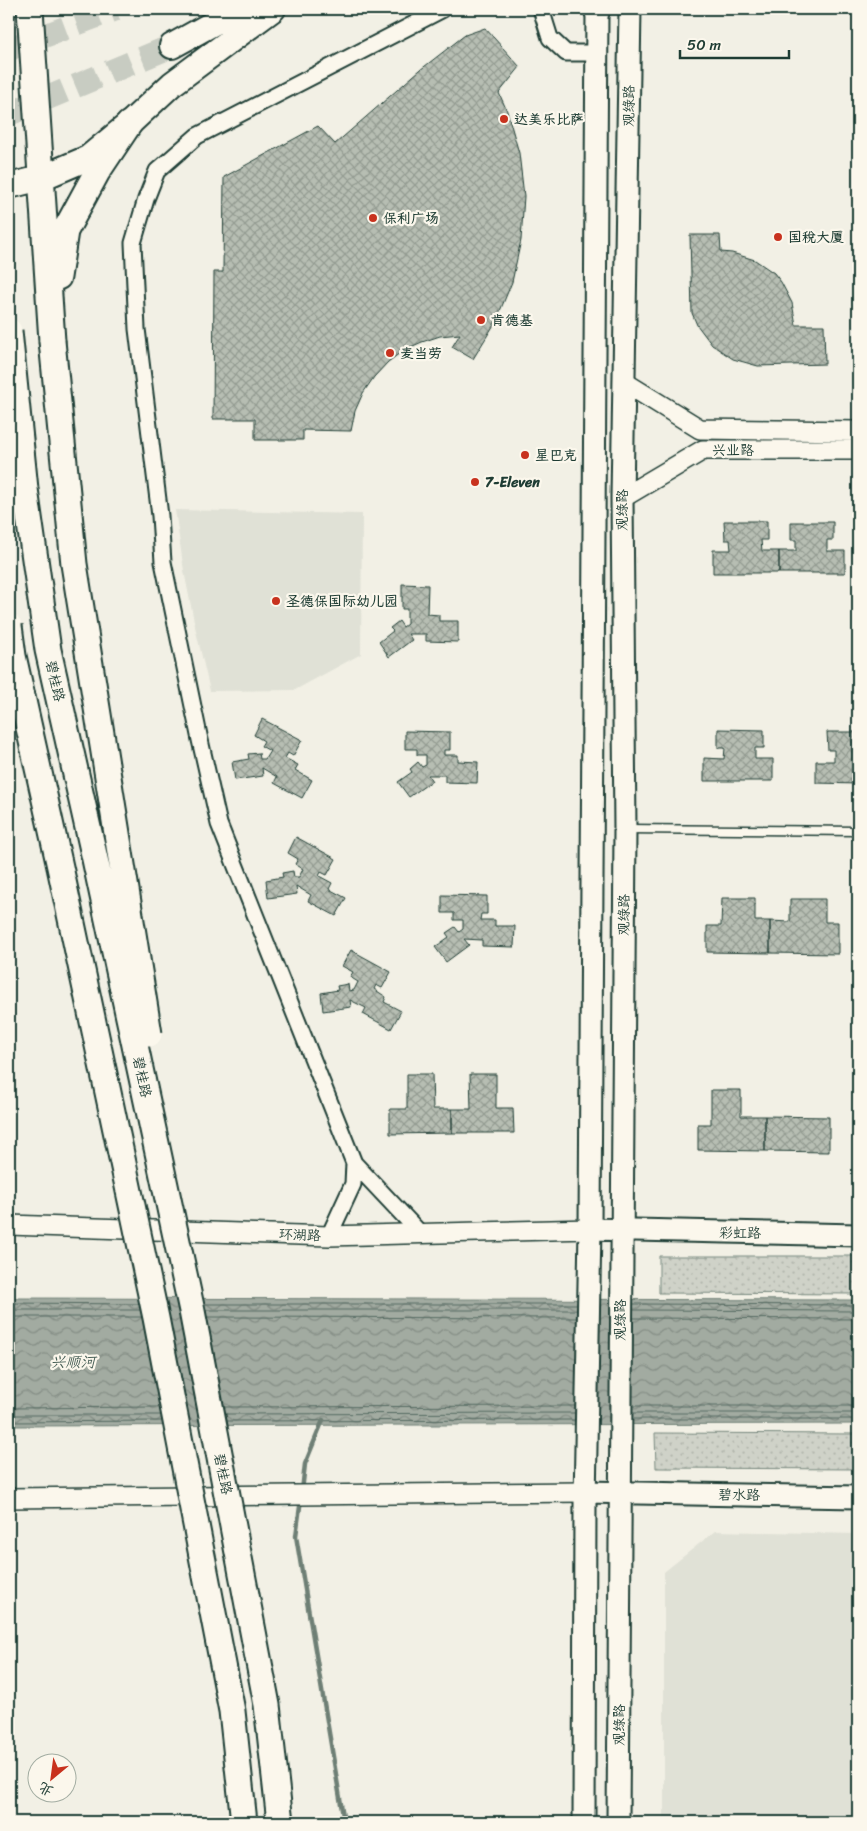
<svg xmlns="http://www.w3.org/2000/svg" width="867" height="1831" font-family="Sriracha,'LXGW WenKai TC',sans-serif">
<defs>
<pattern id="park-dots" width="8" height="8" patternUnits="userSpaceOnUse" patternTransform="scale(1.25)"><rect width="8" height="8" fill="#cfd2c8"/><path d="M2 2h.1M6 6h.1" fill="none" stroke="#b1b5ac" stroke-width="1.8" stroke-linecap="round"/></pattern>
<pattern id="water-waves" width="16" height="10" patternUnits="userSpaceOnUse" patternTransform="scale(1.25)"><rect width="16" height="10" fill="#a2aba1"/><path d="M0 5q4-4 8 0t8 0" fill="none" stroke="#838c84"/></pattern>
<pattern id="building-cross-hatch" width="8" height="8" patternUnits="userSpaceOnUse" patternTransform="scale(1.25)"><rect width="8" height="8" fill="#b7beb3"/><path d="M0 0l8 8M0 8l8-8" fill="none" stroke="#949c92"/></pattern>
</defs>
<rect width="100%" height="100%" fill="#f2f0e5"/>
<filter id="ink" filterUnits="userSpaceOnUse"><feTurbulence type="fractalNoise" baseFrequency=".02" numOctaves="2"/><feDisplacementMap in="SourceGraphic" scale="10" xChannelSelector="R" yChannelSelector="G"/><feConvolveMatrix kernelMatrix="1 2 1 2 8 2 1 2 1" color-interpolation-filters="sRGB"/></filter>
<g filter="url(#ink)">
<path fill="#e0e1d6" d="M 175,510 L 362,514 L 361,654 L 295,690 L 210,691 L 196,631 L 184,571 Z
M 715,1531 L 858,1534 L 858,1822 L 664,1822 L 664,1572 Z"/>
<path fill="url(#park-dots)" stroke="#77887e" d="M 659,1256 L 858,1256 L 858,1294 L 659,1293 Z
M 655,1433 L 858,1434 L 858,1469 L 656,1468 Z"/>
<path fill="url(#water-waves)" stroke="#6e7f75" d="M 9,1298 L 858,1300 L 858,1424 L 9,1426 Z"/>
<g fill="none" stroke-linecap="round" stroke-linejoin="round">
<path stroke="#536960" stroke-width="1" d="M 9,1303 L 139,1304
M 204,1304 L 577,1304
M 634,1304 L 858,1305
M 9,1310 L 140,1310
M 206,1310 L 577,1310
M 633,1310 L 858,1311
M 9,1317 L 142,1317
M 207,1317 L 576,1318
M 633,1318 L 858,1319
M 633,1406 L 858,1406
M 224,1407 L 575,1406
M 9,1408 L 159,1407
M 633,1413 L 858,1413
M 226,1414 L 575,1413
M 9,1415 L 161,1415
M 633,1419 L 858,1419
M 227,1421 L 575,1420
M 9,1422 L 162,1421"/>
<path stroke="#6e7f75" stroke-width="4.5" d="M 302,1491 L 305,1464 L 323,1420
M 301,1499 L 296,1536 L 344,1822"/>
</g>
<path fill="url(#building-cross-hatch)" stroke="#1f3d34" d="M 485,28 L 520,67 L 499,93 L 507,111 L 519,153 L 524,196 L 521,240 L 512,282 L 495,323 L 473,359 L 452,347 L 460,334 L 440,336 L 422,342 L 404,350 L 388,362 L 374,377 L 363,393 L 355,411 L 351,431 L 303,430 L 303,440 L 255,440 L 255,419 L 213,419 L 214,272 L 223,272 L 224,177 L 318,126 L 335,144 L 420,70 L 465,35 Z
M 690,235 L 720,235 L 721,252 L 732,253 L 755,260 L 774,273 L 781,282 L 792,303 L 796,325 L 824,325 L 825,364 L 758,366 L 733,359 L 712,345 L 697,325 L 692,313 Z
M 724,521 L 767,521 L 767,540 L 761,540 L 762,551 L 779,551 L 779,573 L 713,573 L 713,550 L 731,550 L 730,540 L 725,540 Z
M 791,522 L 833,522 L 833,540 L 827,540 L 827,551 L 845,551 L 845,573 L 779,573 L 779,551 L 796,551 L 796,540 L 791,540 Z
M 402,584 L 428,585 L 427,614 L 439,615 L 439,621 L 458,621 L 458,642 L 426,641 L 426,634 L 408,634 L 412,640 L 389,657 L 379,642 L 393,631 L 390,628 L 399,621 L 403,627 L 407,624 L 407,609 L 402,609 Z
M 262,719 L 302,740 L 293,756 L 288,753 L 285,758 L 298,765 L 295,770 L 312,780 L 302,798 L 274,783 L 277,777 L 262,768 L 263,776 L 235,780 L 232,762 L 249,759 L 248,754 L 259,753 L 260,759 L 265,759 L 270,751 L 261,746 L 264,741 L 254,735 Z
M 718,729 L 764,730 L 764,748 L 755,748 L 755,759 L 773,759 L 773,781 L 704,781 L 704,758 L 724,759 L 725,748 L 718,748 Z
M 405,731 L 450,732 L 450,750 L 444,750 L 444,755 L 458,755 L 458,761 L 478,762 L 477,783 L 445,782 L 445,775 L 428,775 L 432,781 L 409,797 L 398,782 L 412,772 L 410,769 L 418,762 L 422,767 L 426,765 L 426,755 L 417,755 L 417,749 L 405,749 Z
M 827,732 L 858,732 L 858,784 L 816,783 L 816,761 L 834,761 L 834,750 L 828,750 Z
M 296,837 L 336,859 L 327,875 L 321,872 L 319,876 L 332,883 L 329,889 L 346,898 L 336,916 L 308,901 L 311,895 L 296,886 L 297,894 L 268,898 L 266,880 L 283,877 L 282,873 L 293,871 L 294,877 L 299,877 L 303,869 L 295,864 L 298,859 L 288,853 Z
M 442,895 L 487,896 L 487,914 L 481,914 L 480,920 L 495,920 L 495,926 L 515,926 L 514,947 L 482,946 L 482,940 L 464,939 L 469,945 L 446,962 L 435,947 L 449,937 L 446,933 L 455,927 L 459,932 L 463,929 L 463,920 L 454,920 L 454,913 L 442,913 Z
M 722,898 L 755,898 L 755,921 L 770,921 L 770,953 L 707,952 L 707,926 L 721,926 Z
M 790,899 L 825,899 L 825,922 L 838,922 L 838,954 L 770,953 L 770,921 L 790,922 Z
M 351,950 L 391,972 L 382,988 L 376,985 L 374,989 L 386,997 L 384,1002 L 401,1011 L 391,1029 L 363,1014 L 366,1008 L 350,1000 L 351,1007 L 323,1011 L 321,993 L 338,990 L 337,986 L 348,984 L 349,991 L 354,990 L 358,982 L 350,977 L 353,972 L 342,966 Z
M 407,1074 L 432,1074 L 433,1109 L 452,1109 L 452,1133 L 390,1134 L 390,1109 L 407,1109 Z
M 470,1074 L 496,1074 L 496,1108 L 513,1108 L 514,1133 L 452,1133 L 452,1109 L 471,1109 Z
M 711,1090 L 741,1090 L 741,1116 L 765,1116 L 765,1151 L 698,1150 L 698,1124 L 711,1124 Z
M 765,1116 L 829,1117 L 829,1152 L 765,1151 Z"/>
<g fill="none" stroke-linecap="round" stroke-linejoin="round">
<path stroke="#c8ccc2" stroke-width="24" stroke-dasharray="24 12" stroke-linecap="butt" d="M 9,49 L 116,9
M 9,114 L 172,46"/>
<g stroke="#1f3d34" stroke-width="11">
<path id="service" d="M 625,829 L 858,831"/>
</g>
<g stroke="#1f3d34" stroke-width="19">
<path id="minor" d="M 541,9 L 550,38 L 566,53 L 597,53
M 420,1233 L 354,1163 L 219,824 L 200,740 L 163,562 L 160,516 L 137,329 L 133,243 L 146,199 L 157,171 L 197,136 L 443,9
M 329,1236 L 353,1184 L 354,1163"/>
</g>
<g stroke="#1f3d34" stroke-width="22">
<path id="tertiary" d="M 624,382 L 700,429 L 858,431
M 622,498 L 703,450 L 858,450
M 9,1225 L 329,1236 L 590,1229
M 9,1498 L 585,1492"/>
</g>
<g stroke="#1f3d34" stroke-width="25">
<path id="secondary" d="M 590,1229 L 858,1235
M 585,1492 L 858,1497
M 584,1822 L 585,1501 L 590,1229 L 597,9
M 618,1822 L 625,829 L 622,498 L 630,9"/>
</g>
<g stroke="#1f3d34" stroke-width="28">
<path id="primary" d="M 596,9 L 597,11
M 172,46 L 239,9
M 9,186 L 41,178 L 88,158 L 129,124 L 172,84 L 273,9"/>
</g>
<g stroke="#1f3d34" stroke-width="29">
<path id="trunk" d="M 30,9 L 52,341
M 58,277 L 65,231 L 97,172 L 129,124"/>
</g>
<use href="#service" stroke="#fbf7ec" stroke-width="8"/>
<use href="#minor" stroke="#fbf7ec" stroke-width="15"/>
<use href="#tertiary" stroke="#fbf7ec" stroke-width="19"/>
<use href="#secondary" stroke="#fbf7ec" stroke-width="21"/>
<use href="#primary" stroke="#fbf7ec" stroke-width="24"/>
<use href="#trunk" stroke="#fbf7ec" stroke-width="25"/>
<g stroke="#1f3d34" stroke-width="29" stroke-linecap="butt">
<path id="trunk-bridge" d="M 9,331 L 25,489 L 48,650 L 95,859 L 192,1311 L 267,1705 L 280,1822
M 52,341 L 74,564 L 149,1034
M 9,626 L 13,656 L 60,867 L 156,1318 L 232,1711 L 244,1822"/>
</g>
<use href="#trunk-bridge" stroke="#fbf7ec" stroke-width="25"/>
</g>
</g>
<g fill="#c8321e" stroke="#fbf7ec" stroke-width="2">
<circle cx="504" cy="119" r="5"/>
<circle cx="373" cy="218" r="5"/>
<circle cx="778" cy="237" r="5"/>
<circle cx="481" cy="320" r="5"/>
<circle cx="390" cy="353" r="5"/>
<circle cx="525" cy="455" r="5"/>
<circle cx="475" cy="482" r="5"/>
<circle cx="276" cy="601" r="5"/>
</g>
<g text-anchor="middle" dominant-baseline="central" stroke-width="4.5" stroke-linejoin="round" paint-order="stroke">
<g font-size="14" fill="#1f3d34" stroke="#fbf7ec">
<text transform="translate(629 106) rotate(-89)">观绿路</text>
<text x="733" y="450">兴业路</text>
<text transform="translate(622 510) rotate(-90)">观绿路</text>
<text transform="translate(55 681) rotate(77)">碧桂路</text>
<text transform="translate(624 915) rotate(-89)">观绿路</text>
<text transform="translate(142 1077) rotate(78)">碧桂路</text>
<text transform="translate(740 1233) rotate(1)">彩虹路</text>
<text transform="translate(300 1235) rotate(2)">环湖路</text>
<text transform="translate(620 1320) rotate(-90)">观绿路</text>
<text transform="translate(223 1474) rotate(79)">碧桂路</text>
<text transform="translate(739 1495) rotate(1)">碧水路</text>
<text transform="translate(619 1725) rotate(-90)">观绿路</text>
</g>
<g font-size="14" font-weight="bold" fill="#1f3d34" stroke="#fbf7ec" text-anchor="start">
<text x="514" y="119">达美乐比萨</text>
<text x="383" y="218">保利广场</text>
<text x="788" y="237">国税大厦</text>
<text x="491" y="320">肯德基</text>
<text x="400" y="353">麦当劳</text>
<text x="535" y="455">星巴克</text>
<text x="485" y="482">7-Eleven</text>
<text x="286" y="601">圣德保国际幼儿园</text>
</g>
<g font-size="15" font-style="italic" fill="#465e55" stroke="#fbf7ec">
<text x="73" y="1362">兴顺河</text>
</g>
</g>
<rect width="867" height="1831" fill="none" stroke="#fbf7ec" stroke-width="30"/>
<rect x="15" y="15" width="837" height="1801" fill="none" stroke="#1f3d34" stroke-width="2" filter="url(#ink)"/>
<g transform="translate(52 1778) rotate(209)"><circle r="24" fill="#fbf7ec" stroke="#a3ada2"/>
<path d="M0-4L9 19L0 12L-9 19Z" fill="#c8321e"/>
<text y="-8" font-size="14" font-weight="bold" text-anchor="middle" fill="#1f3d34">北</text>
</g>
<path d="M680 50v8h109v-8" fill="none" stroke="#1f3d34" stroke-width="2.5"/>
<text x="687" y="50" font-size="15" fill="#1f3d34" stroke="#fbf7ec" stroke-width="4" paint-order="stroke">50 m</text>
</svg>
